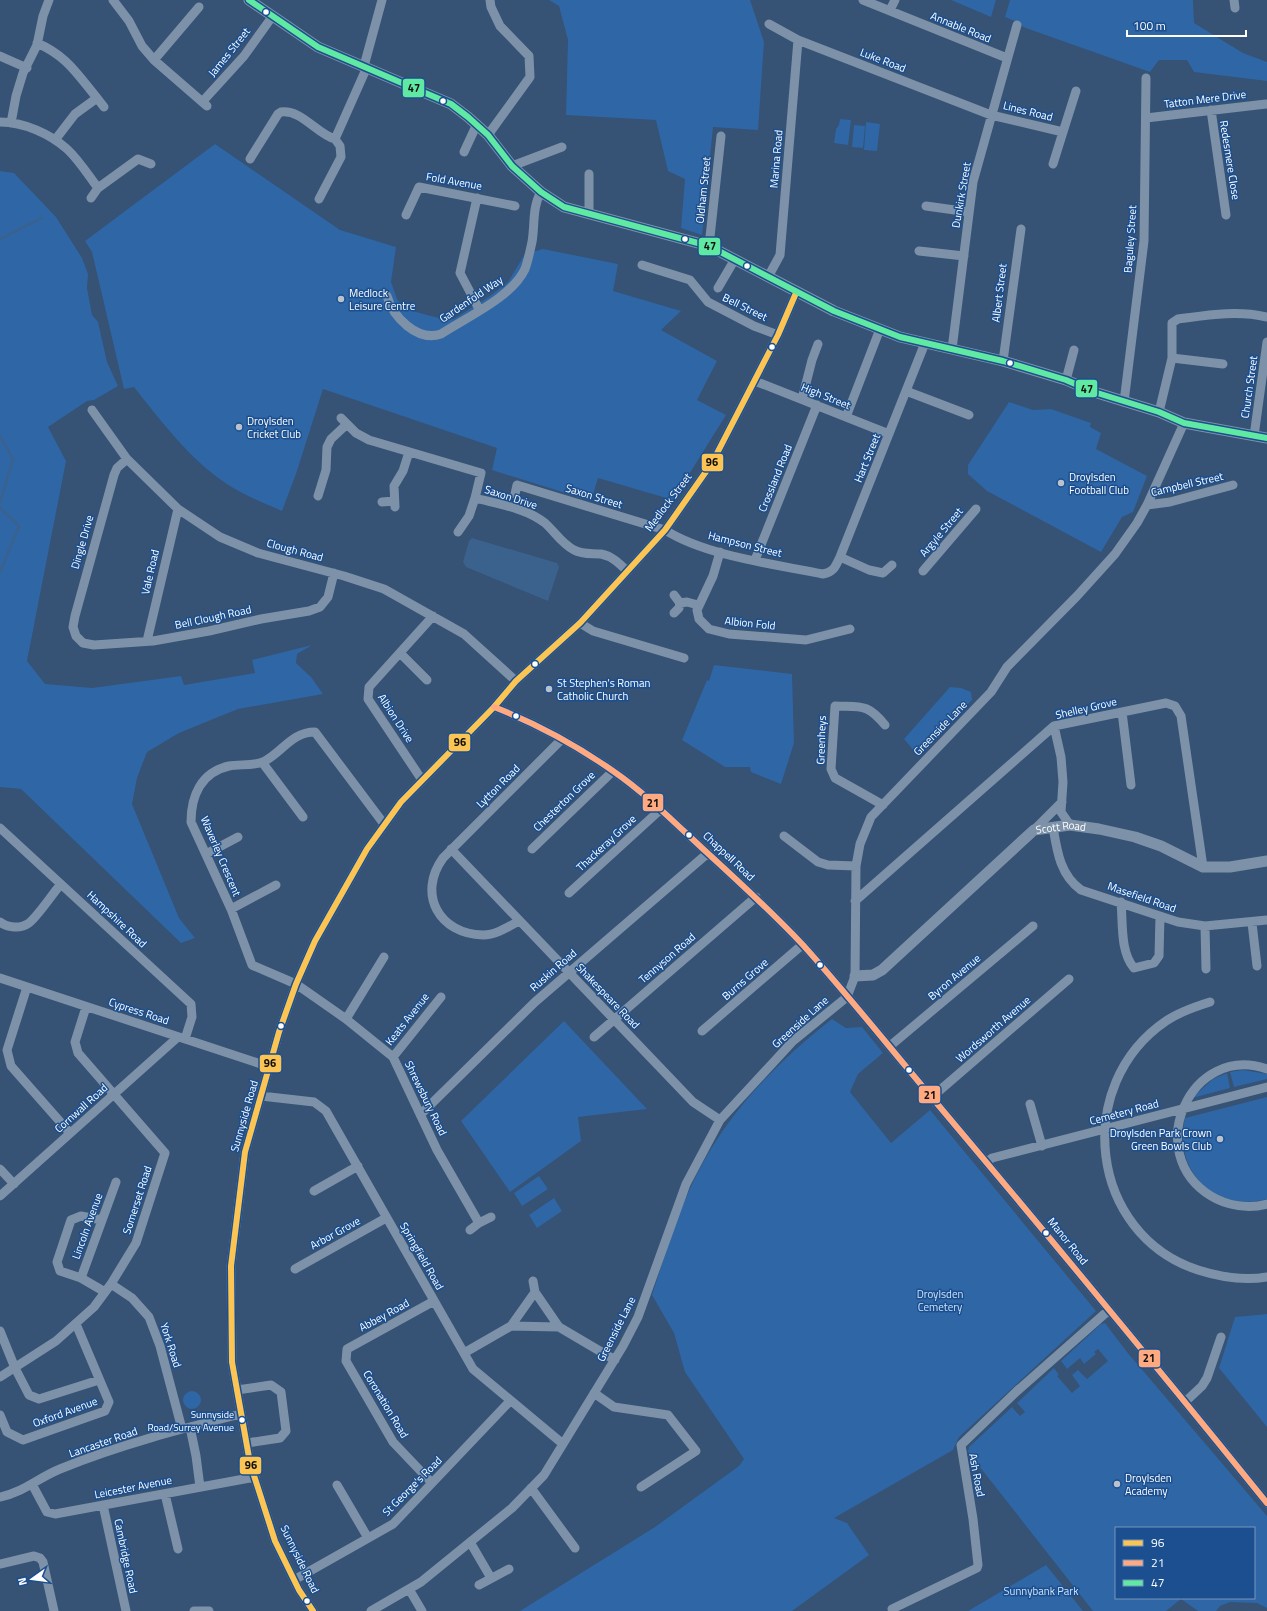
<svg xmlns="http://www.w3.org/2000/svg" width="1267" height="1611" font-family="'Titillium Web',sans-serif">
<rect width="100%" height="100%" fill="#365274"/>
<path fill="#2f66a5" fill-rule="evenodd" d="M 549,0 L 750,0 L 764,42 L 758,130 L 713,127 L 702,235 L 681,228 L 685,179 L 668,171 L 656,120 L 566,115 L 568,40 L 559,6 Z
M 951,0 L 996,0 L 991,17 Z
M 1010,0 L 1193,0 L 1194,23 L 1243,53 L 1267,62 L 1267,81 L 1194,72 L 1187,60 L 1159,60 L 1150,72 L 1023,27 L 1020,23 L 1005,17 Z
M 840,119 L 851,120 L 848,145 L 834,143 L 836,129 L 839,125 Z
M 866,122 L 880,124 L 877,151 L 864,150 Z
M 854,125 L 865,126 L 863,148 L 852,147 Z
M 215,144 L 340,230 L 396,247 L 391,282 L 397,299 L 405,309 L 446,320 L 454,319 L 490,296 L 508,282 L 525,254 L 543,249 L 618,264 L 613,291 L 681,311 L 661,330 L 717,361 L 697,400 L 726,415 L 673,500 L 598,478 L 591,501 L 492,470 L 497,448 L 323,389 L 296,474 L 282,511 C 264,503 243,495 227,484 C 190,460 161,421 134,387 L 124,389 L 92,252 L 85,241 Z
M 0,171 L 14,173 L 56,217 L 82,258 L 88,274 L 87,288 L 92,315 L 98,322 L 107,362 L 118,386 L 94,400 L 87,401 L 48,427 L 66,461 L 27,661 L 45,684 L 92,688 L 181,676 L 184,685 L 255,673 L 252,660 L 312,645 L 297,654 L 296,663 L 311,677 L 323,694 L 238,709 L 179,733 L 147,752 L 137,778 L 132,804 L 179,918 L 195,938 L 181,943 L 21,789 L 0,787 Z
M 1009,402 L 1033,410 L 1051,409 L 1091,423 L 1090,427 L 1101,433 L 1096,449 L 1147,476 L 1133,512 L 1122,517 L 1101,552 L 987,491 L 968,474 L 968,465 Z
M 714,665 L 792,674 L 794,743 L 781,784 L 751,772 L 750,767 L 725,767 L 682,740 L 707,680 L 709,681 Z
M 950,687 L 961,688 L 971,692 L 972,700 L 916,753 L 904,739 Z
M 832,1019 L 846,1028 L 862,1027 L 883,1053 L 858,1074 L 850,1092 L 891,1143 L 930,1110 L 1096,1311 L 959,1437 L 953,1450 L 834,1518 L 847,1523 L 869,1555 L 792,1611 L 520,1611 L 655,1527 L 739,1466 L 744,1459 L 685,1372 L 674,1333 L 652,1295 C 665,1255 677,1214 696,1176 C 728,1112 776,1063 832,1019 Z
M 564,1021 L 647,1109 L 578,1117 L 581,1141 L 510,1192 L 461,1121 Z
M 1243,1070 L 1267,1074 L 1267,1079 L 1234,1087 L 1230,1072 Z
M 1227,1073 L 1230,1088 L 1192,1098 L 1213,1079 Z
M 1267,1097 L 1267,1199 C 1214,1213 1173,1171 1185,1118 Z
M 539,1176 L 548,1189 L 522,1206 L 514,1193 Z
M 554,1198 L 562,1211 L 537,1228 L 529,1215 Z
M 1267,1314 L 1267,1427 L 1219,1368 L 1235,1317 Z
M 1105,1323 L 1127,1352 L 1267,1516 L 1267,1608 L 1257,1603 L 1230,1602 L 1220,1606 L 1216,1611 L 1198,1611 L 1181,1599 L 1166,1611 L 1093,1611 L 968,1452 L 969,1447 L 1012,1407 L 1020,1416 L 1025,1412 L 1017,1403 L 1054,1368 L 1059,1375 L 1057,1376 L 1072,1393 L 1080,1386 L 1072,1375 L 1078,1370 L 1087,1379 L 1108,1361 L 1098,1349 L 1094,1352 L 1096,1354 L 1084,1364 L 1080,1358 L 1067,1369 L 1061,1361 L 1101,1324 ZM 1116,1528 L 1254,1528 L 1254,1598 L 1116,1598 Z
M183 1400a9 9 0 1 1 18 0a9 9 0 1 1-18 0Z
M 1046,1565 L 1083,1611 L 968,1611 Z"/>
<path fill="#3b618d" d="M 472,538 L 557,563 L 559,567 L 548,601 L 466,567 L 463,562 L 469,541 Z"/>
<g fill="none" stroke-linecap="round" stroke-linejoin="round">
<path stroke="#3b618d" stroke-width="2.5" d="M 0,239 L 42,218
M 0,436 L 13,459 L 0,503
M 0,508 L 19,526 L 0,572"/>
<path stroke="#7d92a8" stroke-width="9" d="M 113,0 L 129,21 L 142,46 L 154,60 L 207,106
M 863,0 L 1007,58
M 1234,0 L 1235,8
M 890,10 L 895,0
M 769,24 L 798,40 L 991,115 L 1063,132 L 1076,91
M 37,43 C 67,56 77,74 97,98 L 75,114 L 55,140
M 0,56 L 27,68
M 154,60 L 199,7
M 364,66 L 382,0
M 97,98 L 104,107
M 203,101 L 244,56 L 272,17
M 1211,110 L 1226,215
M 1146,118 L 1266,104
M 0,122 C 24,122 50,134 67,149 C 79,160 88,175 98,188
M 11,123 L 16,96 L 23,73 L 37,45 L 43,16 L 49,0
M 488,135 L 530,77 L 529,56 L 500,26 L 491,7 L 490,0
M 464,152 L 477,124
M 250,159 L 278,114 L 281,112 C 301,109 317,134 335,139
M 1053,164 L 1063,132
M 512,166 L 562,147
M 91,198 L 98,188 L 138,159 L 151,164
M 477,198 L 460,273 L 479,309
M 319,199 L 341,157 L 340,146 L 335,139 L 367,67
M 926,206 L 969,212
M 589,214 L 589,174
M 406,215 L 419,187 L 515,206
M 709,246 L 721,136
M 919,251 L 964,256
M 642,265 L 690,280 L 708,302 L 754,326 L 778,335
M 768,277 L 780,255 L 798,40
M 718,288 L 735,259
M 387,296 C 393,317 417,342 441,334 C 467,317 512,297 525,269 C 528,261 530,251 532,242 C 535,225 532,207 541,192
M 952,349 L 973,182 L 1017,25
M 1172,358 L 1223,364
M 1003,361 L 1021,229
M 1066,380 L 1074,350
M 755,381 L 889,434
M 906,391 L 969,415
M 802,399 L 812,360 L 818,344
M 1124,402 L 1144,241 L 1146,78
M 92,410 L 127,459 L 178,509 L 220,537 L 258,553 L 344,576 L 384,589 L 464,634 L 516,681
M 1159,412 L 1172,358 L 1172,323 L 1178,319 C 1208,315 1237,310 1267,317
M 846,417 L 880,329
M 341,418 L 356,433 L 369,440 L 481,473 L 475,498 C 498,504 526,508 545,523 C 555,532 562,544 574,550 C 583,555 592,553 601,554 C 612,556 620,564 627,571
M 1254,436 L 1267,342
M 127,459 L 117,468 L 114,475 L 75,616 L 73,627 L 76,636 L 83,643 L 94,645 L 153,641 L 209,631 L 261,619 L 309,611 L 320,607 L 328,597 L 334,573
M 515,494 L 517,485 L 665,530 C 706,556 774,564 823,574 C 834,572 835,567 840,557 L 925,343
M 318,496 L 326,470 L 327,447 L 331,439 L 347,424
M 382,502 L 394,501
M 1147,505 L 1170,502 L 1233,485
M 395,507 L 394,486 L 403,471 L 409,452
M 458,532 L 469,516 L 475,498
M 720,552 L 713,576 L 697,610 L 699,619 L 709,629 L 729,634 L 806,640 L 850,629
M 840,557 L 869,570 L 883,573 L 892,565
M 755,560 L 817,405
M 923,571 L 976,509
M 674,595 L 680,603 L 687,602 L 698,605
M 674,613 L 679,608 L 680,603
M 580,623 L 593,631 L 684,658
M 147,641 L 178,509
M 400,653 L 427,680
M 494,707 C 535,723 576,745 613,771 C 645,793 673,821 702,848 C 736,879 771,911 803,945 C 848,995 890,1048 934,1100 C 1046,1233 1157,1367 1267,1503
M 1122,712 L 1131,785
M 1054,726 L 1061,757 L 1063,782 L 1061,812 L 1070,825
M 262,762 L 303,817
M 422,780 L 368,699 L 369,687 L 433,616
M 883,805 L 835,778 L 831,769 L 835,706 C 861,707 867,703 885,725
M 384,824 L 315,732 C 291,732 282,753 263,762 C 253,766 239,764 229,766 C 201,772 191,796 191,822 L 231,909 L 252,965 L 296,984 L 346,1019 L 393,1057 L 437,1150 L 479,1223 L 470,1230
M 1053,827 C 1057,851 1060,875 1081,890 L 1178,922 L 1205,926 L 1267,920
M 0,828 L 191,1004 L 192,1017 L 185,1039
M 1034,830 L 1062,802
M 784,836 L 818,862 L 828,865 L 856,866
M 451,849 L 693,1102 L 720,1120
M 532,849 L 613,771
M 206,854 L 238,837
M 569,893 L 660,810
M 855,901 L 1054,726 L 1166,703 L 1175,706 L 1181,716 L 1203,867
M 1121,902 C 1123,923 1120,952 1134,968 L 1154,963 L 1159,956 L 1160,916
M 231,909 L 276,885
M 519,921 C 508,927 496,935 483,935 C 439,934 417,894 443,858 L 562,739
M 0,922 C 7,928 21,929 29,923 C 38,916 53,893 61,884
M 1252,923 L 1257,966
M 1205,926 L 1206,969
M 0,978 L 270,1067
M 27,987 L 7,1050 L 11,1066 L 70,1133
M 1210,1002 C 1194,1007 1179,1012 1166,1021 C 1072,1085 1089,1234 1198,1270 C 1220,1277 1244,1281 1267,1277
M 346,1019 L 384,957
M 702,1031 L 802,945
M 594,1037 L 756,897
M 890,1046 L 1033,926
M 393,1057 L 441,997
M 1267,1069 C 1191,1042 1141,1153 1211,1196 C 1227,1206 1249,1209 1267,1204
M 261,1096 L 314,1102 L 326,1111 L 473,1369 L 563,1444
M 932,1097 L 1069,979
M 1030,1104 L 1042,1146
M 421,1114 L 535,1002 L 708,853
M 987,1162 L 992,1158 L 1267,1087
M 0,1169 L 14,1184
M 314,1191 L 358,1166
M 0,1196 L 178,1037
M 102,1220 L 81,1216 L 71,1220 L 57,1262 L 60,1271 L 81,1278 L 105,1292
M 479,1223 L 491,1217
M 295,1269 L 386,1218
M 81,1278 L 116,1182
M 533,1281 L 535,1292 L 559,1327 L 615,1360
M 111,1284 L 132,1298 L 149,1317 L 160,1346 L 182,1429
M 511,1326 L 559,1327
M 0,1331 L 15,1368 L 29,1395 L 39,1399 L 99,1380
M 464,1353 L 511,1326 L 535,1292
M 0,1377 L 56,1341 L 94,1307 L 111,1284 L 136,1243 L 165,1153 L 78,1053 L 75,1042 L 86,1007
M 237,1390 L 271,1385 L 281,1392 L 286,1431 L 280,1438 L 247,1443
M 594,1393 L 614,1407 L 668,1415 L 696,1451 L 641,1487
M 1185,1402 L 1202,1386 L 1207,1378 L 1221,1337
M 0,1415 L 7,1432 L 23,1440 L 105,1411 L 109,1402 L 76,1324
M 190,1427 L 196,1456 L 200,1487
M 432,1483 L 393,1442 L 346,1361 L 347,1349 L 434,1301
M 32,1484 L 47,1512 L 55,1514 L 255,1477
M 337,1485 L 368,1538
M 531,1488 L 575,1548
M 165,1494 L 178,1549
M 0,1497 C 24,1492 38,1478 60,1469 C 119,1445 180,1429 241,1414
M 103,1505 L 126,1611
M 470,1542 L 491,1578
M 0,1564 L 34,1556 L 40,1558 L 43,1562 L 54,1611
M 294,1580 L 393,1524 L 510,1401
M 479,1585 L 509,1569
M 409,1589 L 422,1611
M 892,1609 L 977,1568 L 978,1565 L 973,1519 L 961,1445 L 1017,1391 L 1109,1310
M 194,1611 L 209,1611
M 313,1611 L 299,1590 L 275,1541 L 250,1463 L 232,1362 L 231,1266 L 245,1152 L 279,1032 L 296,984 L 315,941 L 367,849 L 401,802 L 494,707 L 516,681 L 580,623 L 665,530 L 712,463 L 778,335 L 796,293
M 371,1611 L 421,1582 L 512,1508 L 544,1475 L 623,1346 L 638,1317 L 686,1184 L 720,1120 L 793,1041 L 847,997 L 855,976 L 856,866 L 860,844 L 871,817 L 991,692 L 1007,667 L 1077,596 L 1115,554 L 1137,523 L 1147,505 L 1184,423"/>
<g stroke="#7d92a8" stroke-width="11">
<path d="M 249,0 L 318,47 L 451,104 L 468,117 L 488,135 L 512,166 L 541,192 L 564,207 L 709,246 L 834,311 L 900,337 L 1003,361 L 1066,380 L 1094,392 L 1159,412 L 1184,423 L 1267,438"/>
<path id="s1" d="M 855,976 L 873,975 L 882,970 L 1034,830 L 1070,825 L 1099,829 L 1135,837 L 1161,846 L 1203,867 L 1230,867 L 1267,861"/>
</g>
<g stroke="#1b4f8f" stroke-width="9">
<path id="bus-1" d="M 313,1611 L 299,1590 L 275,1541 L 250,1463 L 232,1362 L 231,1266 L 245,1152 L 279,1032 L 296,984 L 315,941 L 367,849 L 401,802 L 494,707 L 516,681 L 580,623 L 665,530 L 712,463 L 778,335 L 796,293"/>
</g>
<g stroke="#1b4f8f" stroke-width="9">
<path id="bus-2" d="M 494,707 C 535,723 576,745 613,771 C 645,793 673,821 702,848 C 736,879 771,911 803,945 C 848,995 890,1048 934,1100 C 1046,1233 1157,1367 1267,1503"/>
</g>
<g stroke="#1b4f8f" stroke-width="9">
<path id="bus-3" d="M 249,0 L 318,47 L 451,104 L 468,117 L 488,135 L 512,166 L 541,192 L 564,207 L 709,246 L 834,311 L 900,337 L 1003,361 L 1066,380 L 1094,392 L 1159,412 L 1184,423 L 1267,438"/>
</g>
<use href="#bus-1" stroke="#fcc553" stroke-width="6"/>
<use href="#bus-2" stroke="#ffa980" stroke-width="6"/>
<use href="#bus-3" stroke="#60e9a3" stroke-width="6"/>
</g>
<g fill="#fff" stroke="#1b4f8f" stroke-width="1.5">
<circle cx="266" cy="12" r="3.5"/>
<circle cx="443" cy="101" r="3.5"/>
<circle cx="685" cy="239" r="3.5"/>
<circle cx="747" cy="266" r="3.5"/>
<circle cx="772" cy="347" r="3.5"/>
<circle cx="1010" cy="363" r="3.5"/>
<circle cx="535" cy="664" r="3.5"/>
<circle cx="516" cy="716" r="3.5"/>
<circle cx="689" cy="835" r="3.5"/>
<circle cx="820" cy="965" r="3.5"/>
<circle cx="281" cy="1026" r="3.5"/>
<circle cx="909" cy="1070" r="3.5"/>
<circle cx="1046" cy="1233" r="3.5"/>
<circle cx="242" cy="1420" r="3.5"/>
<circle cx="307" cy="1601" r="3.5"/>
</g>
<g fill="#b9c2ce" stroke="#1b4f8f" stroke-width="1.5">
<circle cx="341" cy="299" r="4"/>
<circle cx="239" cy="427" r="4"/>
<circle cx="1061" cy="483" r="4"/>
<circle cx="549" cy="689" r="4"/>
<circle cx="1220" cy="1139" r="4"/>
<circle cx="1117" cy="1484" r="4"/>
</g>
<g text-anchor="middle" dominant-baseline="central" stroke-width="3" stroke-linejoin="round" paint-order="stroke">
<g font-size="10" fill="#fff" stroke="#1b4f8f" text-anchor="end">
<text x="234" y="1414">Sunnyside<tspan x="234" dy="13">Road/Surrey Avenue</tspan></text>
</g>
<g font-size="11" fill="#fff" stroke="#1b4f8f">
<text transform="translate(961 27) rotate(22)">Annable Road</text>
<text transform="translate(229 52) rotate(-51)">James Street</text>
<text transform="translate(883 60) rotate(21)">Luke Road</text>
<text transform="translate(1205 99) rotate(-7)">Tatton Mere Drive</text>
<text transform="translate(1028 111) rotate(14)">Lines Road</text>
<text transform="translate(776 159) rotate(-85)">Marina Road</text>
<text transform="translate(1230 160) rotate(81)">Redesmere Close</text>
<text transform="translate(454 181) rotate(10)">Fold Avenue</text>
<text transform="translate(703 190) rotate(-84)">Oldham Street</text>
<text transform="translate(961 195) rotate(-80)">Dunkirk Street</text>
<text transform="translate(1130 239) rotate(-86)">Baguley Street</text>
<text transform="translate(999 293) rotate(-83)">Albert Street</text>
<text transform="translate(471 299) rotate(-34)">Gardenfold Way</text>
<text transform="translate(745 307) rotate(26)">Bell Street</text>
<text transform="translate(1249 387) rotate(-82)">Church Street</text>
<text transform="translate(826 396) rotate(22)">High Street</text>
<text transform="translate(867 458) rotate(-68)">Hart Street</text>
<text transform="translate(775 478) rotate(-68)">Crossland Road</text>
<text transform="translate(1187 484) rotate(-13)">Campbell Street</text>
<text transform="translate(594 496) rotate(17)">Saxon Street</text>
<text transform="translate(511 497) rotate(18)">Saxon Drive</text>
<text transform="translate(668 502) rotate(-53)">Medlock Street</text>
<text transform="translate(941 532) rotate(-50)">Argyle Street</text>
<text transform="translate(82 542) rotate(-74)">Dingle Drive</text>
<text transform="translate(745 544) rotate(14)">Hampson Street</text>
<text transform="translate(295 550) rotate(15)">Clough Road</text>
<text transform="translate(150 572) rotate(-77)">Vale Road</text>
<text transform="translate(213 617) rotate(-12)">Bell Clough Road</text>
<text transform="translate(750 623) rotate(6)">Albion Fold</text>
<text transform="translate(1086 708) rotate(-13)">Shelley Grove</text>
<text transform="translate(396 718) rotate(57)">Albion Drive</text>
<text transform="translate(940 728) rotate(-46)">Greenside Lane</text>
<text transform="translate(821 740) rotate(-88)">Greenheys</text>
<text transform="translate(498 786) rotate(-45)">Lytton Road</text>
<text transform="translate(564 801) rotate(-44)">Chesterton Grove</text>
<text stroke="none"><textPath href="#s1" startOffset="262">Scott Road</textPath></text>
<text transform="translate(606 843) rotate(-43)">Thackeray Grove</text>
<text transform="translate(221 856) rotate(67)">Waverley Crescent</text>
<text transform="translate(729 856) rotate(43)">Chappell Road</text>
<text transform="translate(1142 897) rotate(19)">Masefield Road</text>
<text transform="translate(117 919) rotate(43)">Hampshire Road</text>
<text transform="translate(667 958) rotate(-41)">Tennyson Road</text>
<text transform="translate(553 970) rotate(-41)">Ruskin Road</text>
<text transform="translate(954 977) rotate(-40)">Byron Avenue</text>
<text transform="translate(745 979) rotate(-41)">Burns Grove</text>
<text transform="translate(608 996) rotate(46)">Shakespeare Road</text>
<text transform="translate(139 1011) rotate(18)">Cypress Road</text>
<text transform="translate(407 1019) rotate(-52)">Keats Avenue</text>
<text transform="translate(800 1022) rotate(-42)">Greenside Lane</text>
<text transform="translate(993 1029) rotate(-41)">Wordsworth Avenue</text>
<text transform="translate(426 1098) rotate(64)">Shrewsbury Road</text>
<text transform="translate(81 1108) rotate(-42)">Cornwall Road</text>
<text transform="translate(1124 1112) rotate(-15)">Cemetery Road</text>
<text transform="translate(244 1116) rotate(-74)">Sunnyside Road</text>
<text transform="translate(137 1200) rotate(-72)">Somerset Road</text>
<text transform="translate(87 1226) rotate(-70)">Lincoln Avenue</text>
<text transform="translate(335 1233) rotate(-29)">Arbor Grove</text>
<text transform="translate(1068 1241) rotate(51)">Manor Road</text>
<text transform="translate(422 1256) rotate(60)">Springfield Road</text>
<text transform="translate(384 1315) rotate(-29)">Abbey Road</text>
<text transform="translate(616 1329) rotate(-63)">Greenside Lane</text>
<text transform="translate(171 1345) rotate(72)">York Road</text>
<text transform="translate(386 1404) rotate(59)">Coronation Road</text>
<text transform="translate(65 1412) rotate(-20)">Oxford Avenue</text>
<text transform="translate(103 1442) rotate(-19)">Lancaster Road</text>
<text transform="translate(977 1475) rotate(79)">Ash Road</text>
<text transform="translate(412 1486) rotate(-45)">St George's Road</text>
<text transform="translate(133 1487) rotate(-11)">Leicester Avenue</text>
<text transform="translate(126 1556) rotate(78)">Cambridge Road</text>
<text transform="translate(300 1559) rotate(64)">Sunnyside Road</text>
</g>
<g font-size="11" fill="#fff" stroke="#1b4f8f" text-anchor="start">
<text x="349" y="293">Medlock<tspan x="349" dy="13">Leisure Centre</tspan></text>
<text x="247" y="421">Droylsden<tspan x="247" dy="13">Cricket Club</tspan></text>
<text x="1069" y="477">Droylsden<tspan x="1069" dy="13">Football Club</tspan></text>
<text x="557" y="683">St Stephen's Roman<tspan x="557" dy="13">Catholic Church</tspan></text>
<text x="1212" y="1133" text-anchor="end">Droylsden Park Crown<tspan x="1212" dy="13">Green Bowls Club</tspan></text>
<text x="1125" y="1478">Droylsden<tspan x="1125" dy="13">Academy</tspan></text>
</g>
<g font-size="11" fill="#cfe3fa" stroke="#1b4f8f">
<text x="940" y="1294">Droylsden<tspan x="940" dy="13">Cemetery</tspan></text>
<text x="1041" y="1591">Sunnybank Park</text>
</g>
</g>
<g stroke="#1b4f8f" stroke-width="1.5">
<rect x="402" y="78" width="23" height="20" rx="4" fill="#60e9a3"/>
<rect x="698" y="237" width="23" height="19" rx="4" fill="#60e9a3"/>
<rect x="1075" y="379" width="23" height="19" rx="4" fill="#60e9a3"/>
<rect x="701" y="453" width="23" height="19" rx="4" fill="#fcc553"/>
<rect x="448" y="733" width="23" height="19" rx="4" fill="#fcc553"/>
<rect x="642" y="793" width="22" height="19" rx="4" fill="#ffa980"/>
<rect x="259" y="1054" width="23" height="19" rx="4" fill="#fcc553"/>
<rect x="918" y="1085" width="23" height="19" rx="4" fill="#ffa980"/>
<rect x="1138" y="1349" width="23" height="19" rx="4" fill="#ffa980"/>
<rect x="239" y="1456" width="23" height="19" rx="4" fill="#fcc553"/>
</g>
<g font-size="11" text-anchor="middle" font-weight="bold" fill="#111">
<text x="414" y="92">47</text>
<text x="710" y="250">47</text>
<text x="1087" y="393">47</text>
<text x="712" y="466">96</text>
<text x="460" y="746">96</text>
<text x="653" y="807">21</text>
<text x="270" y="1067">96</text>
<text x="930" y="1099">21</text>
<text x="1149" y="1362">21</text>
<text x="251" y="1469">96</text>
</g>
<rect x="1115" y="1527" width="140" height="72" fill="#1b4f8f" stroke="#7695bc"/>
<rect x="1123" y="1540" width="20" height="6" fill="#fcc553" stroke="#7695bc"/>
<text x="1151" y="1547" font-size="12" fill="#ffffff">96</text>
<rect x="1123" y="1560" width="20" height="6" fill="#ffa980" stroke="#7695bc"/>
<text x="1151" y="1567" font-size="12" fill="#ffffff">21</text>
<rect x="1123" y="1580" width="20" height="6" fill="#60e9a3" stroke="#7695bc"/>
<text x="1151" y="1587" font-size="12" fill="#ffffff">47</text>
<g transform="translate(32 1579) rotate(256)" stroke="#1b4f8f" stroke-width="3" paint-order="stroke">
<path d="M0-3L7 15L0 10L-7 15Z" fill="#ffffff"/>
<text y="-6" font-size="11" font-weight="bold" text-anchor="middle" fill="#ffffff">N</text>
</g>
<path d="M1127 30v6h119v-6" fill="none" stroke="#ffffff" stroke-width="2"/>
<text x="1133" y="30" font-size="12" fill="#ffffff" stroke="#1b4f8f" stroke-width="3" paint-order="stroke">100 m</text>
</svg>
